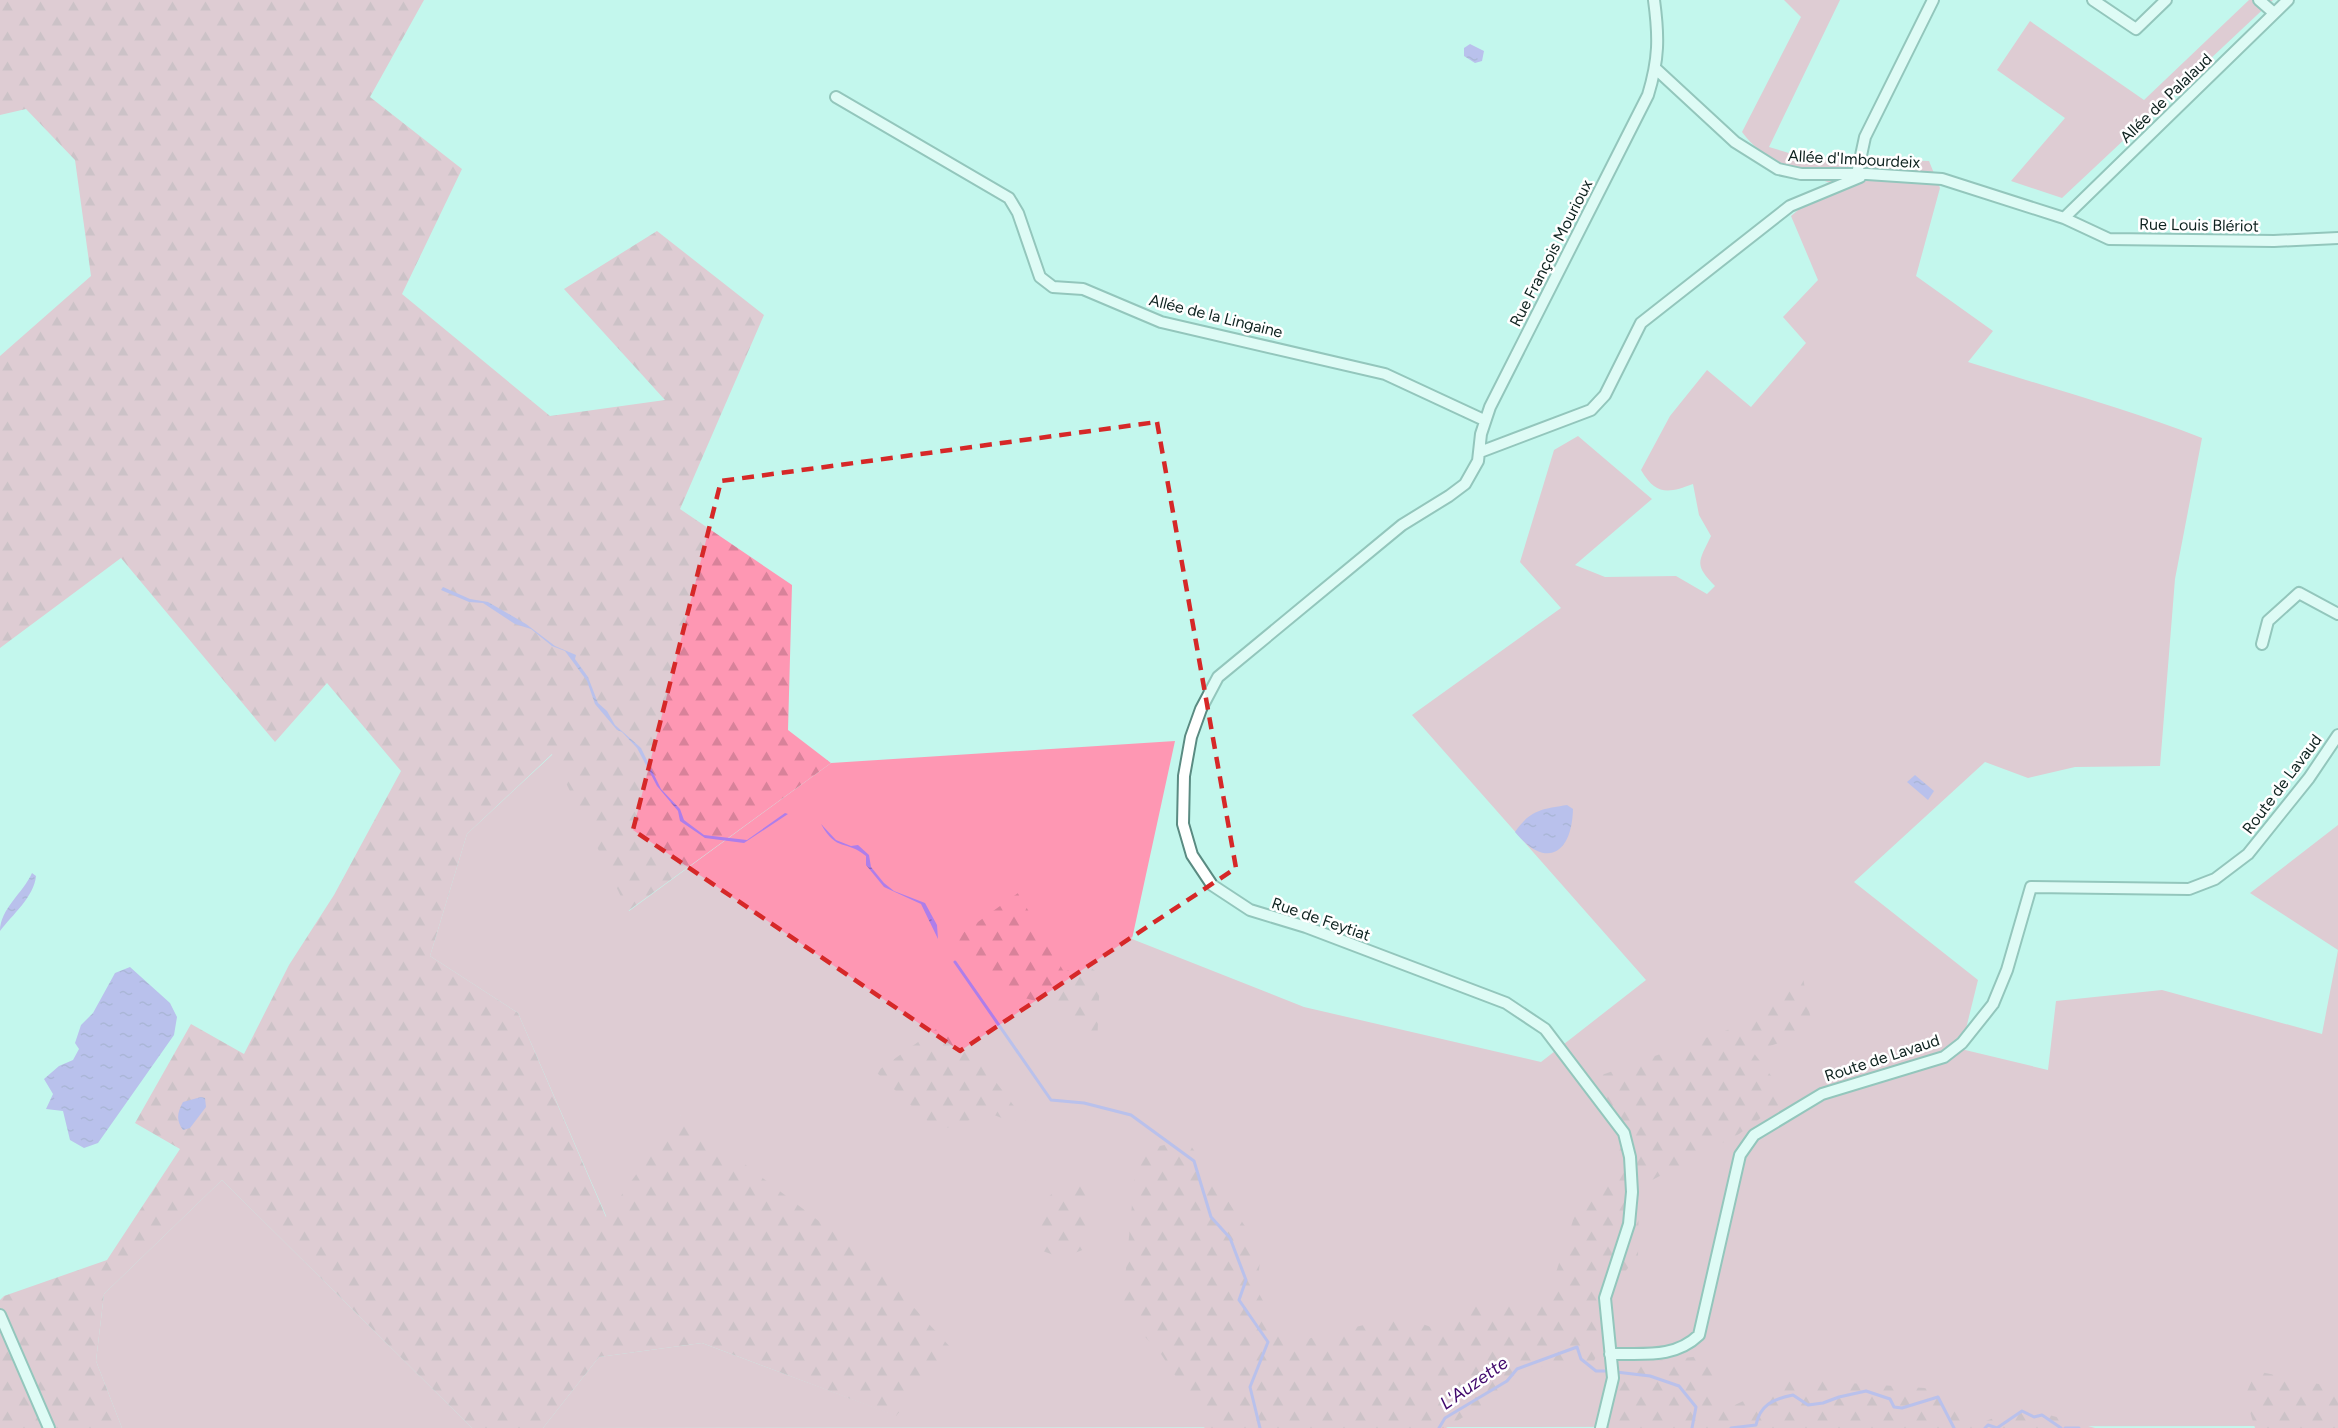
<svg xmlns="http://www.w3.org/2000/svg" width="2338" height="1428" font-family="Figtree,sans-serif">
<defs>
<pattern id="forest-firs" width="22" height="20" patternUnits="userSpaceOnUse" patternTransform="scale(1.5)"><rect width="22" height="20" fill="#fe97b3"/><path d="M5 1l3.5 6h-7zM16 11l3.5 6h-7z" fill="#d8829a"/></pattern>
<pattern id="water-ripples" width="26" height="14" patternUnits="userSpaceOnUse" patternTransform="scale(1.5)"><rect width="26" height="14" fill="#ae7eea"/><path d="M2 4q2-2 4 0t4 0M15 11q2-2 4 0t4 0" fill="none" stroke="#8c67bd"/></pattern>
</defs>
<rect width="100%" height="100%" fill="#c3f7ed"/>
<path fill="#fe97b3" d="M 1784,0 L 1840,0 L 1769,147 L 1802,157 L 1929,161 L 1940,188 L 1916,276 L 1993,331 L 1968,362 C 2046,387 2126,408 2202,438 L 2175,579 L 2160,766 L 2075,767 L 2028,778 L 1985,762 L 1854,882 L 1978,980 L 1961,1049 L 2048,1070 L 2056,1001 L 2162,990 L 2322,1034 L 2338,950 L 2250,893 L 2338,825 L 2338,1426 L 543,1428 L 599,1357 L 702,1343 L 895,1415 L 680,1115 L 607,1218 L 518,1013 L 430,956 L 467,834 L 553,754 L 629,911 L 831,763 L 1175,741 L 1132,939 L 1304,1007 L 1541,1062 L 1646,980 L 1412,715 L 1561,608 L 1520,562 L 1554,450 L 1578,436 L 1652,499 L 1575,565 L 1605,577 L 1676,576 L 1707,594 L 1715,586 C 1694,564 1698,563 1711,536 L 1699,515 L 1693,484 C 1669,493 1656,496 1641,470 L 1670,416 L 1707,370 L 1751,407 L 1806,343 L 1783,317 L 1818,280 L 1791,216 L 1830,183 C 1797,170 1763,161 1742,132 L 1801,17 Z
M 2249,0 L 2273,0 L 2062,198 L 2011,181 L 2065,118 L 1997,70 L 2030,21 L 2144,100 Z
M 222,1180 L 472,1428 L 122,1428 L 96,1361 L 104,1294 Z"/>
<path fill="url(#forest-firs)" d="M 0,0 L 424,0 L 370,97 L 462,169 L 402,294 L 550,416 L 665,400 L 564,289 L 657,231 L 764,315 L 680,509 L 792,585 L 788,730 L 831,763 L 628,911 L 552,754 L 467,834 L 430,956 L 518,1013 L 606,1217 L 679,1114 L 871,1261 L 951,1348 L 896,1416 L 702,1343 L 599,1357 L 543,1428 L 472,1428 L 222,1180 L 104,1294 L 96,1361 L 122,1428 L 0,1428 L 0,1300 L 4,1296 L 107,1260 L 180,1149 L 135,1123 L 191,1024 L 244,1054 L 289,965 L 334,895 L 401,771 L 327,683 L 275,742 L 121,558 L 0,648 L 0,356 L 91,276 L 75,160 L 26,109 L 0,115 Z
M 1018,893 L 1064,972 L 1085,963 L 1100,975 L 1097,1047 L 1047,1004 L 994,990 L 953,940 Z
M 1803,978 L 1813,1031 L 1753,1052 L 1788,1098 L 1739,1134 L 1639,1187 L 1638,1256 L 1594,1309 L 1604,1339 L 1593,1363 L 1570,1360 L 1543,1366 L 1446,1428 L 1204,1428 L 1207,1424 L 1161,1354 L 1122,1312 L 1137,1151 L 1187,1140 L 1261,1250 L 1257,1290 L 1287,1344 L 1400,1316 L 1445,1332 L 1471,1307 L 1547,1300 L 1579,1202 L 1621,1167 L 1599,1076 L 1747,1023 Z
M 949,1020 L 1033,1131 L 987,1112 L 959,1125 L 937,1130 L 876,1072 Z
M 1090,1171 L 1090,1247 L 1062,1258 L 1040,1250 C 1021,1207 1057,1187 1090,1171 Z
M 1711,1355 L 1720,1412 L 1790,1379 L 1939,1389 L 1973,1426 L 2022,1407 L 2095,1428 L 1604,1428 L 1619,1365 Z
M 2256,1371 L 2338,1388 L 2338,1428 L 2255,1428 L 2245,1396 Z"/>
<path fill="url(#water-ripples)" d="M 1470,44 L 1484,51 L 1482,61 L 1475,63 L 1464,56 L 1464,48 Z
M 443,587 L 470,599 L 488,602 L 526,624 L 555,646 L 576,655 L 575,659 L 588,677 L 598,703 L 607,711 L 615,725 L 641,748 L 661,789 L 680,809 L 684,820 L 704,835 L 747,840 L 785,813 L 788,814 L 744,843 L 705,838 L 680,821 L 678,811 L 657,786 L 637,748 L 622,732 L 617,730 L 595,704 L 587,681 L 565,651 L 552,646 L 531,629 L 515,624 L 483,603 L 469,602 L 441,590 Z
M 1915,775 L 1934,791 L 1928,800 L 1907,782 Z
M 1567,805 L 1573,809 C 1572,854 1546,870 1515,832 C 1530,810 1542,809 1567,805 Z
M 821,824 L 836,840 L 851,846 L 858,845 L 869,855 L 871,867 L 884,883 L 894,891 L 925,903 L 937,925 L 938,939 L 921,904 L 884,887 L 866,865 L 866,856 C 846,839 837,853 821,824 Z
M 32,873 L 36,876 C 34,897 12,915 0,931 C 0,909 23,893 32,873 Z
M 130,967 L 170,1003 L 177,1017 L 174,1035 L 98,1143 L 84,1148 L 70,1140 L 63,1111 L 46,1109 L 53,1094 L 44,1079 L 59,1066 L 73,1060 L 79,1049 L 75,1043 L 81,1025 L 93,1013 L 115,973 Z
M 201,1097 L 205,1098 L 206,1107 L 190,1128 L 183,1130 C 176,1120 177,1113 183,1102 Z"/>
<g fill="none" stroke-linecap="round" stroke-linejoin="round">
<path stroke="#ae7eea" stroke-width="3" d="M 955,962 L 1051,1100 L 1084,1103 L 1131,1115 L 1194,1161 L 1211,1217 L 1230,1238 L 1246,1280 L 1239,1300 L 1268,1342 L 1250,1387 L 1260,1428
M 1616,1372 L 1650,1376 L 1679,1386 L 1696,1407 L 1692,1428
M 1439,1428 L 1445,1418 L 1507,1381 L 1517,1369 L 1577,1347 L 1581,1359 L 1596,1371 L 1609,1371
M 1731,1428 L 1756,1425 C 1760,1405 1773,1399 1793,1395 L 1808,1405 L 1823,1403 L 1839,1397 L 1866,1391 L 1890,1399 L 1894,1407 L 1902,1408 L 1938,1397 L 1954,1428
M 1985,1428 L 1988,1425 L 1997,1428 L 2022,1411 L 2034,1417 L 2042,1415 L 2061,1428
M 2065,1428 L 2079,1428"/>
<g stroke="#5a8b82" stroke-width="14">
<path id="minor" d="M 2093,0 L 2136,29 L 2166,0
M 2259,0 L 2274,13
M 1656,69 L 1735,142 L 1778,169 L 1801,174 L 1867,174 L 1942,179 L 2064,218 L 2109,239 L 2274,241 L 2338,238
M 836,97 L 1009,198 L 1018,213 L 1040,277 L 1053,287 L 1083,289 L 1161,322 L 1385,374 L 1484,420
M 1857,174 L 1865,137 L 1933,0
M 2064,218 L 2288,0
M 1480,452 L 1591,410 L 1605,395 L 1641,323 L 1790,206 L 1860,177
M 2262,644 L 2268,621 L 2299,593 L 2338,614
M 0,1315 L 49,1428
M 1610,1354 C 1643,1353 1674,1359 1699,1335 L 1740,1155 L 1754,1135 L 1822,1094 L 1944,1057 L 1962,1043 L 1993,1004 L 2007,970 L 2031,887 L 2189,889 L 2215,879 L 2248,854 L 2309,778 L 2338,735
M 1601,1428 L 1613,1378 L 1605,1298 L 1629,1224 L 1632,1192 L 1630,1157 L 1624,1133 L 1545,1029 L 1506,1003 L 1306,927 L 1250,910 L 1212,885 L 1192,855 L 1183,824 L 1184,776 L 1191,737 L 1201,709 L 1218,677 L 1402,525 L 1449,496 L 1465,484 L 1478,461 L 1481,434 L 1490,407 L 1648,95 C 1659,59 1659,37 1654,0"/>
</g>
<use href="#minor" stroke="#fff" stroke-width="10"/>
</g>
<path d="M0 0H2338V1428H0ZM 1157,422 L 1236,868 L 960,1051 L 633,830 L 721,481 Z" fill="#c3f7ed" fill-opacity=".55" fill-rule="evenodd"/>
<path fill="none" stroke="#d62828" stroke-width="4.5" stroke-dasharray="12 8" stroke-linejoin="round" d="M 1157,422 L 1236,868 L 960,1051 L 633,830 L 721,481 Z"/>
<g text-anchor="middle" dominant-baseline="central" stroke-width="5" stroke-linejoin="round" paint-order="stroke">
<g font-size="16" fill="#0e221f" stroke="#fff">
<text transform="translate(2166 98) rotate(-44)">Allée de Palalaud</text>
<text transform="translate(1854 159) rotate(3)">Allée d'Imbourdeix</text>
<text transform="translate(2199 225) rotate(1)">Rue Louis Blériot</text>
<text transform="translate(1551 253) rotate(-63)">Rue François Mourioux</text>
<text transform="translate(1216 316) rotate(14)">Allée de la Lingaine</text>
<text transform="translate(2282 784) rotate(-53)">Route de Lavaud</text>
<text transform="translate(1321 919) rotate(19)">Rue de Feytiat</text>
<text transform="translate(1882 1058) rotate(-18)">Route de Lavaud</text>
</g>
<g font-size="18" font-style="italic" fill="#3f066b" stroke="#fff">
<text transform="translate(1474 1383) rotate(-35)">L'Auzette</text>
</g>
</g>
</svg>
